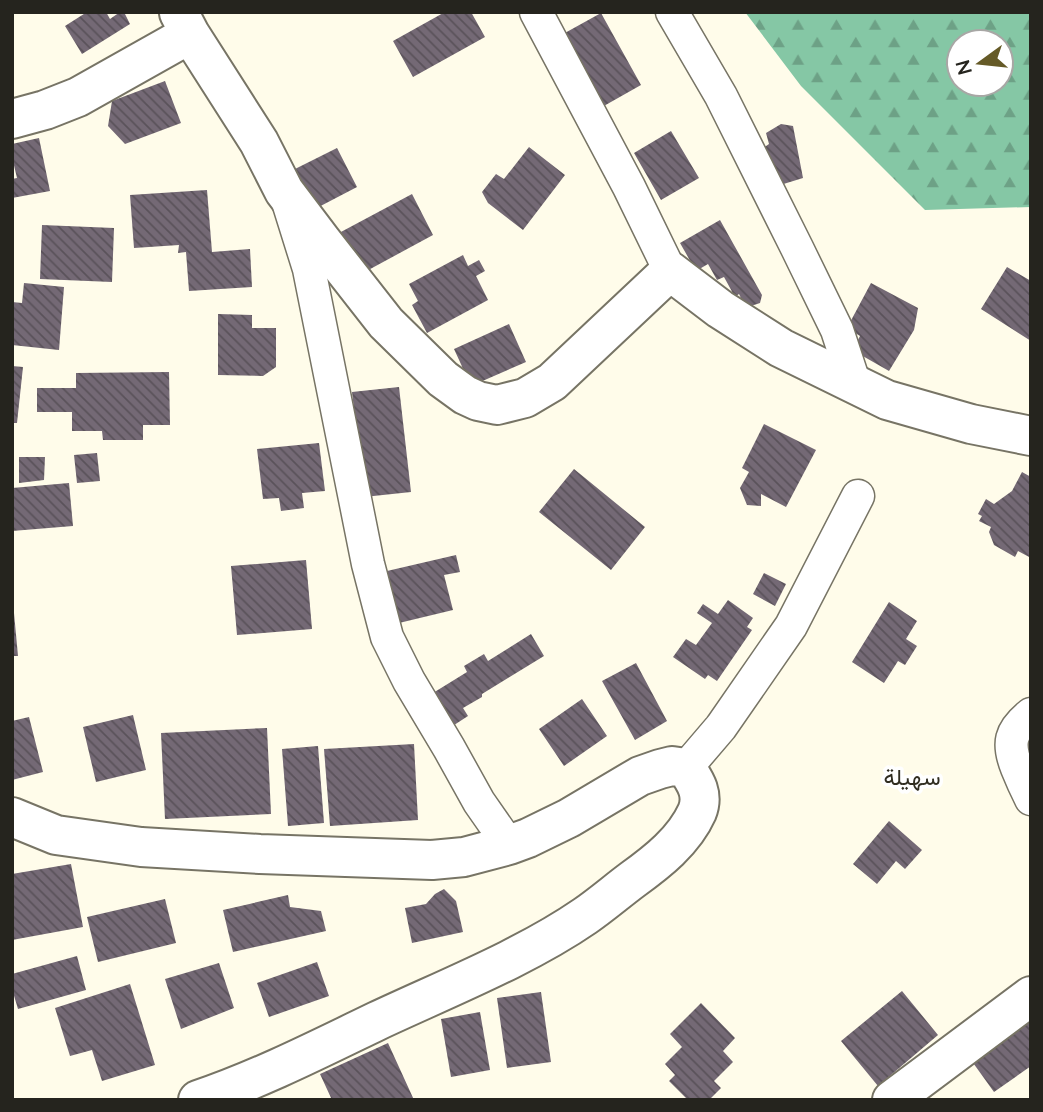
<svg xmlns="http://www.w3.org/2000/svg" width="1043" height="1112" font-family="Lato,Vazirmatn,sans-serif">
<defs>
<pattern id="forest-firs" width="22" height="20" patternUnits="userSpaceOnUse" patternTransform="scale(1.75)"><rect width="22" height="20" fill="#85c7a5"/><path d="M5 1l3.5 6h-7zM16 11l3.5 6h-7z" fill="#6da186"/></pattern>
<pattern id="building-back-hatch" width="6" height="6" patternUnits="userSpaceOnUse" patternTransform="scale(1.75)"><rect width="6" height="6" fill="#746975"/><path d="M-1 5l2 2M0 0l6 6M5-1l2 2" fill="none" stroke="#5a525a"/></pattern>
</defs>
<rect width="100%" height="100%" fill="#fffcea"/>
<path fill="url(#forest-firs)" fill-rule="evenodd" d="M 745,12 L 1031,12 L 1031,207 L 925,210 L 801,86 ZM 959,42 L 1001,42 L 1001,84 L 959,84 Z"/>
<path fill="url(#building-back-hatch)" d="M 87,12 L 106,12 L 110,19 L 120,12 L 124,12 L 130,24 L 82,54 L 65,26 Z
M 445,12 L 471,12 L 485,37 L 413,77 L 393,41 Z
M 601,13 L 641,85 L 595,111 L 554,39 Z
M 165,81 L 181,123 L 125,144 L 108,126 L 112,101 Z
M 781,124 L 793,126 L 803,178 L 777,186 L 760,150 L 769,144 L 766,133 Z
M 671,131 L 699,178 L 661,200 L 634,153 Z
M 39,138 L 50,191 L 12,198 L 12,179 L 17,178 L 12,157 L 12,144 Z
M 529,147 L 565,175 L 523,230 L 488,203 L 482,192 L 496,174 L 504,179 Z
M 337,148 L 357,187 L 311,211 L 291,171 Z
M 207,190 L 212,252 L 250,249 L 252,287 L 189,291 L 186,252 L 178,253 L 179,245 L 134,248 L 130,195 Z
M 412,194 L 433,235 L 361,274 L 339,233 Z
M 720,220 L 762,295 L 760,303 L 751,306 L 744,304 L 739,294 L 735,297 L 724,277 L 717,280 L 708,264 L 696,271 L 680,243 Z
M 42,225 L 114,228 L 112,282 L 40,279 Z
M 463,255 L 468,266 L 479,260 L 485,271 L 476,276 L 488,300 L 427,333 L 412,305 L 418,301 L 409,284 Z
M 1007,267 L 1031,281 L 1031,341 L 981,309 Z
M 24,283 L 64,287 L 59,350 L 12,345 L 12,302 L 22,303 Z
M 871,283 L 918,308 L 914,330 L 889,371 L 861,355 L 856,344 L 860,336 L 847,328 Z
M 218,314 L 252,315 L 252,328 L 276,328 L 276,367 L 263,376 L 218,375 Z
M 509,324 L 526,362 L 471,386 L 454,349 Z
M 12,366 L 23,367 L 17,423 L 12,423 Z
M 169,372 L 170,425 L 143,425 L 143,440 L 103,440 L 102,431 L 72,431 L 72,412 L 37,412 L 37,388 L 76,388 L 76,373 Z
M 399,387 L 411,492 L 364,497 L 352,392 Z
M 764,424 L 816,450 L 786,507 L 761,494 L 761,506 L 747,505 L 740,488 L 749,472 L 742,468 Z
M 319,443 L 325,491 L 302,493 L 304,508 L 281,511 L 279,498 L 263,499 L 257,449 Z
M 97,453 L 100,481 L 77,483 L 74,455 Z
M 19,457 L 45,457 L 44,480 L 19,483 Z
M 574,469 L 645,527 L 611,570 L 539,512 Z
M 1022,472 L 1031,477 L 1031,558 L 1018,551 L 1015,557 L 994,545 L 989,532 L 991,527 L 979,521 L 982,516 L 978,514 L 986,499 L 994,504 L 1012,491 Z
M 69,483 L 73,526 L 12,531 L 12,488 Z
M 456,555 L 460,572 L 444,575 L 453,610 L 399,623 L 387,571 Z
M 306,560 L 312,629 L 237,635 L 231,566 Z
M 764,573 L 786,584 L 775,606 L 753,594 Z
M 728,600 L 753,618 L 747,627 L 752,630 L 717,681 L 708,675 L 705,679 L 673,657 L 686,639 L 696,645 L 712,623 L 697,613 L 703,604 L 718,614 Z
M 889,602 L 917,621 L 906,639 L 917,646 L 905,665 L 898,661 L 884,683 L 852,662 Z
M 12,613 L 14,613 L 18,656 L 12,656 Z
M 531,634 L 544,656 L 482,694 L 482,697 L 463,708 L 468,716 L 448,729 L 433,693 L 467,672 L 464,666 L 484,654 L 488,661 Z
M 636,663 L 667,721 L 635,740 L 602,681 Z
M 582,699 L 607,736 L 564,766 L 539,729 Z
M 133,715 L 146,770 L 96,782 L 83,727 Z
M 29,717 L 43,772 L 12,780 L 12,721 Z
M 267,728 L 271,814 L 165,819 L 161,733 Z
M 414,744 L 418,820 L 330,826 L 324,749 Z
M 318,746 L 324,823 L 288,826 L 282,749 Z
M 889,821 L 922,850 L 905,869 L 896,861 L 877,884 L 853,864 Z
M 71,864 L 83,927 L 12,940 L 12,874 Z
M 444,889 L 456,901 L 463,932 L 412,943 L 405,908 L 426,904 L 435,894 Z
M 288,895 L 290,907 L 321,911 L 326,931 L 233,952 L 223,910 Z
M 165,899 L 176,943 L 98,962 L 87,917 Z
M 77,956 L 86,990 L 18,1009 L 12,989 L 12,974 Z
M 317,962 L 329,996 L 269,1017 L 257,983 Z
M 219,963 L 234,1008 L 181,1029 L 165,979 Z
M 130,984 L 155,1065 L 102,1081 L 92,1050 L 70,1056 L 55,1008 Z
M 902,991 L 938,1035 L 878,1086 L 841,1041 Z
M 541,992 L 551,1062 L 507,1068 L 497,998 Z
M 701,1003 L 735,1038 L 723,1051 L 733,1062 L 714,1081 L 721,1088 L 709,1100 L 688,1100 L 669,1081 L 675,1075 L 665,1064 L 682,1047 L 670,1034 Z
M 480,1012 L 490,1070 L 451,1077 L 441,1019 Z
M 1031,1018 L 1031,1066 L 994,1092 L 971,1060 Z
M 388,1043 L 414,1100 L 332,1100 L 320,1074 Z"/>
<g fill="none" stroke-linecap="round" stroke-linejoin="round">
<g stroke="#777465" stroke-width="35">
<path id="minor" d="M 536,12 L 629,187 L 670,271
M 672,12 L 721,96 L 797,248 L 837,330 L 855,385
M 289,205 L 309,269 L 368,564 L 387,637 L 409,681 L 449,748 L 479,802 L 509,845
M 1031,714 C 1010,731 1007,743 1017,768 C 1021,778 1026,789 1031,799
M 686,768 L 721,727 L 791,626 L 858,496"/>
</g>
<g stroke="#777465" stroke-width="42">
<path id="tertiary" d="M 190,34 L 259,142 L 284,191 L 321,240 L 386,323 L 443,379 L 465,395 L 478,401 L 497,405 L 525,398 L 552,382 L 670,271 L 720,309 L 781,348 L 887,400 L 971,424 L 1031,436
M 12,119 L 45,110 L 78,97 L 190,34 L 179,13
M 12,817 L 56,835 L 141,847 L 260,854 L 432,860 L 464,857 L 509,845 L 528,838 L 569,818 L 640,776 L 660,769 L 672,766 L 686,768 C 696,782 704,795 697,812 C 684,841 657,862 632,880 C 616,892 601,905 585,916 C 524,958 445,989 377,1021 C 319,1049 260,1079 198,1100
M 892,1100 L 1031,996"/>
</g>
<use href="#minor" stroke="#fff" stroke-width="32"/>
<use href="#tertiary" stroke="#fff" stroke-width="38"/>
</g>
<g text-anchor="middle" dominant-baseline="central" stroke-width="7" stroke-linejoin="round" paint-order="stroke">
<g font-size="23" fill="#302d20" stroke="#fff">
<text x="912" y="776">سهيلة</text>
</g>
</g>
<rect width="1043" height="1112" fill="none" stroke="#25241e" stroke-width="28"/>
<g transform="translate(980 63) rotate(255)"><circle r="33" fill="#ffffff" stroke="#a8a7a5" stroke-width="2"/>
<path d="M0-5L12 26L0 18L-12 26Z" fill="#655a27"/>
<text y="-10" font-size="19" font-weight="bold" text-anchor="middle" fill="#25241e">N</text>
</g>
</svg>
